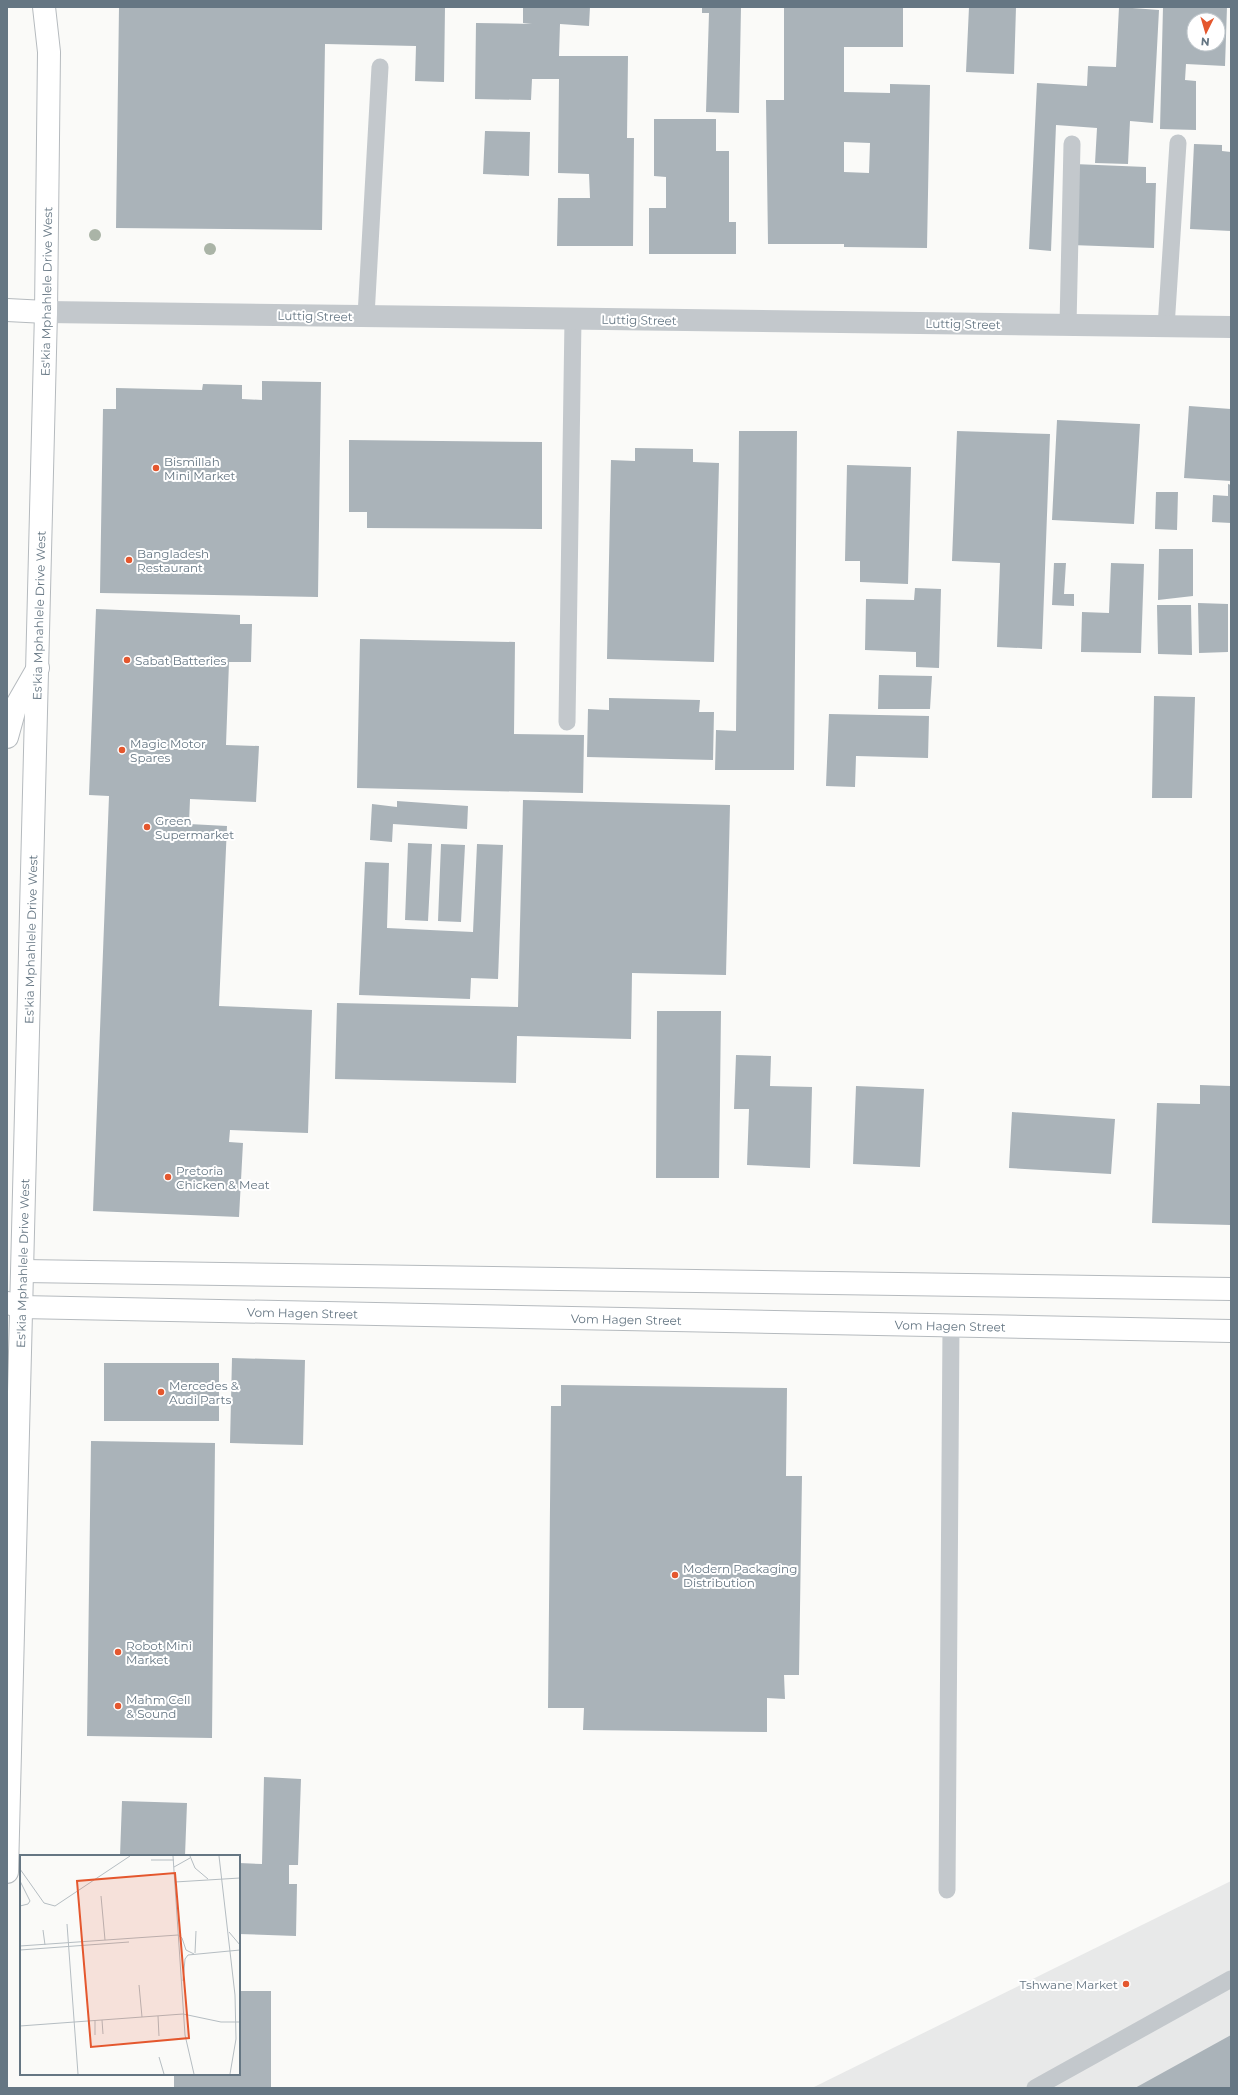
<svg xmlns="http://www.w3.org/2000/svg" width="1238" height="2095" font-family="Montserrat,sans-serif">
<rect width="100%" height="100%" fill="#fafaf8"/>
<path fill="#e8e9e9" d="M 1231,1881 L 1231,2088 L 812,2088 Z"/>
<path fill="#aab3b9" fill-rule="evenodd" d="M 119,7 L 445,7 L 444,82 L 415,81 L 416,46 L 325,44 L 322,230 L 116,228 Z
M 523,7 L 590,7 L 589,26 L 560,24 L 559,56 L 628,56 L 627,138 L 634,138 L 633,246 L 557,246 L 558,198 L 590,198 L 589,174 L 558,173 L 559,79 L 532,79 L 531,100 L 475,99 L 476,23 L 532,24 L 523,23 Z
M 702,7 L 741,7 L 739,113 L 706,112 L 709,13 L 702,13 Z
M 784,7 L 903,7 L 903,47 L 844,47 L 844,92 L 890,93 L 890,84 L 930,85 L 927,248 L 844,247 L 844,244 L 768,244 L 766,100 L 784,100 ZM 844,142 L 870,143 L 869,173 L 844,172 Z
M 969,7 L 1016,7 L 1014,74 L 966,72 Z
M 1119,7 L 1159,10 L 1153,123 L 1130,121 L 1128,164 L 1095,163 L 1097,128 L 1056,125 L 1051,251 L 1029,249 L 1037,83 L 1087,86 L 1088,66 L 1116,67 Z
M 1163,7 L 1227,7 L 1225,66 L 1186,64 L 1185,80 L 1196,81 L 1196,130 L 1160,129 ZM 1194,20 L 1218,20 L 1218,44 L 1194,44 Z
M 654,119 L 716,119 L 716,151 L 729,151 L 729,222 L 736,222 L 736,254 L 649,254 L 649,208 L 666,208 L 666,177 L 654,176 Z
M 485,131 L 530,132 L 529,176 L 483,174 Z
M 1194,144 L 1222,145 L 1222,151 L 1231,152 L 1231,231 L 1190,229 Z
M 1074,164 L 1146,167 L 1146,183 L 1156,183 L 1154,248 L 1071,245 Z
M 262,381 L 321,382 L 318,597 L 100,593 L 103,409 L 116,409 L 116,388 L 202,390 L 203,384 L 242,385 L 242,399 L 262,400 Z
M 1189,406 L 1231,409 L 1231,481 L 1184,478 Z
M 1057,420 L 1140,424 L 1134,524 L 1052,520 Z
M 739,431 L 797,431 L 794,770 L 715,770 L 716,730 L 736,731 Z
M 957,431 L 1050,434 L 1042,649 L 997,647 L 1000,563 L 952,561 Z
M 349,440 L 542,442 L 542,529 L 367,528 L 367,512 L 349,512 Z
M 635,448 L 693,449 L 693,462 L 719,463 L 714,662 L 607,659 L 611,460 L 635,461 Z
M 847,465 L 911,467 L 908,584 L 860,582 L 860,561 L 845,561 Z
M 1228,484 L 1231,485 L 1231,523 L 1212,522 L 1213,495 L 1228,496 Z
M 1156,492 L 1178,492 L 1177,530 L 1155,529 Z
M 1159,549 L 1193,549 L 1193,596 L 1158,600 Z
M 1054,563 L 1066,563 L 1064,594 L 1074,594 L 1074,606 L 1052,605 Z
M 1111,563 L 1144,564 L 1141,653 L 1081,652 L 1082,612 L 1109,613 Z
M 915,588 L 941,589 L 939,668 L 916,667 L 916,652 L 865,650 L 866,599 L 914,600 Z
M 1198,603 L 1228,604 L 1228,652 L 1199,653 Z
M 1157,605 L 1191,605 L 1192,655 L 1158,654 Z
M 96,609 L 240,615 L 240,624 L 252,624 L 251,662 L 229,662 L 226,745 L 259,746 L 256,802 L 190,799 L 189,824 L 227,826 L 219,1006 L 312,1010 L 308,1133 L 230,1130 L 229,1142 L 243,1143 L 239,1217 L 93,1211 L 109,796 L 89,795 Z
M 360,639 L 515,642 L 514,734 L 584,735 L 583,793 L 357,788 Z
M 879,675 L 932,676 L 930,709 L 878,709 Z
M 1154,696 L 1195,697 L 1192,798 L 1152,798 Z
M 609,698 L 700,700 L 699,712 L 714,712 L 713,760 L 587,757 L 588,709 L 609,710 Z
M 829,714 L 929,716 L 928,758 L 856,756 L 855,787 L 826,786 Z
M 523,800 L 730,805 L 726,975 L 632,973 L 631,1039 L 517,1036 L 516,1083 L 335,1079 L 337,1003 L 518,1007 Z
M 397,801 L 468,806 L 467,829 L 393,824 L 392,842 L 370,840 L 372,804 L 397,807 Z
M 408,843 L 432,844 L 428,921 L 405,920 Z
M 441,844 L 465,845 L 461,922 L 438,921 Z
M 477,844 L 503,845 L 498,979 L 471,978 L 470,999 L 359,995 L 365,862 L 389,863 L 387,928 L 473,932 Z
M 657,1011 L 721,1011 L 719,1178 L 656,1178 Z
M 736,1055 L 771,1056 L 770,1086 L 812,1087 L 810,1168 L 747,1165 L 749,1109 L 734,1109 Z
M 1200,1085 L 1231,1086 L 1231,1225 L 1152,1223 L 1157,1103 L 1200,1104 Z
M 856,1086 L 924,1089 L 920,1167 L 853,1164 Z
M 1012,1112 L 1115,1119 L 1111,1174 L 1009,1168 Z
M 232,1358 L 305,1360 L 303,1445 L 230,1443 Z
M 104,1363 L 219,1363 L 219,1421 L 104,1421 Z
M 561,1385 L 787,1388 L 786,1476 L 802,1476 L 799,1675 L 784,1675 L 785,1699 L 767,1698 L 767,1732 L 583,1730 L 584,1708 L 548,1708 L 551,1406 L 561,1406 Z
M 91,1441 L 215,1443 L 212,1738 L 87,1736 Z
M 264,1777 L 301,1779 L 298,1865 L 289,1865 L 289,1884 L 297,1884 L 296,1936 L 239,1934 L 239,1863 L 262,1864 Z
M 122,1801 L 187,1803 L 185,1856 L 120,1856 Z
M 239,1991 L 271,1991 L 271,2088 L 174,2088 L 174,2074 L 239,2074 Z
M 1231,2035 L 1231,2088 L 1135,2088 Z"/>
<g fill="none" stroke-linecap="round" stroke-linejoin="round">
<g stroke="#b5babe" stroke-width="24">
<g id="primary">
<path d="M 7,310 L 46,312"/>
<path d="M 7,737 L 15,708 L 38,668"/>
<path d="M 23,1271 L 1231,1289"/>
<path id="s1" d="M 8,1303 L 21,1307 L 1231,1331"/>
<path id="s2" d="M 7,1872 L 46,312 L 49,52 L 44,7"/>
</g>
</g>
<path stroke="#c3c8cc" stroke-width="17" d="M 366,316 L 380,67
M 1068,325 L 1072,144
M 1166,327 L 1178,143
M 567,722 L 573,319
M 947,1890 L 951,1326
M 1035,2088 L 1231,1979"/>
<path stroke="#c3c8cc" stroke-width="22" d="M 46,312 L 1231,327"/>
<use href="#primary" stroke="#fff" stroke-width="22"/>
</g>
<g fill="#aab4a7">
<circle cx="95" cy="235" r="6"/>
<circle cx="210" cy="249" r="6"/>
</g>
<g fill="#e4572e" stroke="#fff" stroke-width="1.5">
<circle cx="156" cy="468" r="4"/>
<circle cx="129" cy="560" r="4"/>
<circle cx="127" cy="660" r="4"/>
<circle cx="122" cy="750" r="4"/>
<circle cx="147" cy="827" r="4"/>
<circle cx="168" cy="1177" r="4"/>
<circle cx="161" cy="1392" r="4"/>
<circle cx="675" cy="1575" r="4"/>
<circle cx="118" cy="1652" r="4"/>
<circle cx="118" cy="1706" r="4"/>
<circle cx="1126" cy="1984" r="4"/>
</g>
<g text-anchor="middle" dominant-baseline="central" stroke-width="4" stroke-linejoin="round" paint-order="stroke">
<g font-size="12" fill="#657683" stroke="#fff">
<text stroke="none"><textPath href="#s2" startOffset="1581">Es'kia Mphahlele Drive West</textPath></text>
<text transform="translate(315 316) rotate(1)">Luttig Street</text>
<text transform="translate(639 320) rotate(1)">Luttig Street</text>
<text transform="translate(963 324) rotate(1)">Luttig Street</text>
<text stroke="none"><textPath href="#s2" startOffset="1257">Es'kia Mphahlele Drive West</textPath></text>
<text stroke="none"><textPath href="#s2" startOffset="933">Es'kia Mphahlele Drive West</textPath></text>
<text stroke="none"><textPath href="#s2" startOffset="609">Es'kia Mphahlele Drive West</textPath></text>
<text stroke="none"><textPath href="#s1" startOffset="295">Vom Hagen Street</textPath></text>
<text stroke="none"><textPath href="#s1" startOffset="619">Vom Hagen Street</textPath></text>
<text stroke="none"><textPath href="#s1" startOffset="943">Vom Hagen Street</textPath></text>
</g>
<g font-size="12" fill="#657683" stroke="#fff" text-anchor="start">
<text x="164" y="461">Bismillah<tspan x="164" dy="14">Mini Market</tspan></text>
<text x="137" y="553">Bangladesh<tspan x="137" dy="14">Restaurant</tspan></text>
<text x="135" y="660">Sabat Batteries</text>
<text x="130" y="743">Magic Motor<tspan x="130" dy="14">Spares</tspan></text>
<text x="155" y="820">Green<tspan x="155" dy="14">Supermarket</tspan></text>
<text x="176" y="1170">Pretoria<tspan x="176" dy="14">Chicken &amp; Meat</tspan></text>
<text x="169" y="1385">Mercedes &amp;<tspan x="169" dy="14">Audi Parts</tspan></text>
<text x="683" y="1568">Modern Packaging<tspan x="683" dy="14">Distribution</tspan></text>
<text x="126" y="1645">Robot Mini<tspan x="126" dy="14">Market</tspan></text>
<text x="126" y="1699">Mahm Cell<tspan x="126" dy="14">&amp; Sound</tspan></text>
<text x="1118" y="1984" text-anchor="end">Tshwane Market</text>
</g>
</g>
<g transform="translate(20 1855)">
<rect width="220" height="220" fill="#fafaf8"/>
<path fill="none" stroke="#b5bdc2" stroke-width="1" d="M 153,1 L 165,180 L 174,219M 170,1 L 175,13 L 188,24M 199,1 L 215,140 L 216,184 L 210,219M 131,5 L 154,5M 154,12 L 170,3M 0,14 L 24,48 L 35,51 L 110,1M 0,26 L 10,46 L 8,49 L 0,51M 155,27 L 220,23M 81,41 L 85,85M 47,69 L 58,219M 23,75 L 25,90M 209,77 L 220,90M 0,91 L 158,80 L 162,83 L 166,95 L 174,99M 0,95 L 109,87M 175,98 L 176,76M 163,126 L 165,104 L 168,100 L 220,95M 119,130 L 122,162M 163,159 L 201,167 L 220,167M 138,161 L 139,181M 82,165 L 83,179M 75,166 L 75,180M 0,171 L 163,159M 139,202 L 144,219"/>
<path fill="#e4572e" fill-opacity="0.15" stroke="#e4572e" stroke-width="2" d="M 155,18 L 169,183 L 71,192 L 57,26 Z"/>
<rect width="220" height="220" fill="none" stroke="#657683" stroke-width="2"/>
</g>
<rect width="1238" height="2095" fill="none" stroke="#657683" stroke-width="16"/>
<g transform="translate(1206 32) rotate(185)"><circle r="19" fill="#ffffff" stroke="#c1c8cd"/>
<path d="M0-3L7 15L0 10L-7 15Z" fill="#e4572e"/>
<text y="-6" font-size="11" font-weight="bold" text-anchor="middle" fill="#657683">N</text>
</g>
</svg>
